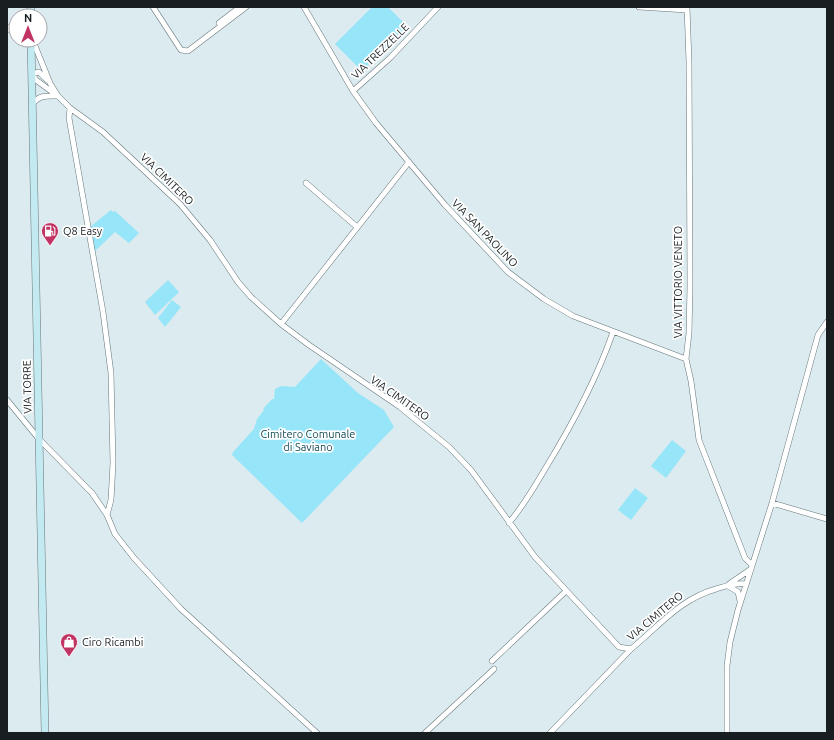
<svg xmlns="http://www.w3.org/2000/svg" width="834" height="740" font-family="Ubuntu,sans-serif">
<rect width="100%" height="100%" fill="#dbebef"/>
<path fill="#97e5f9" d="M 372,7 L 388,7 L 407,26 L 362,71 L 335,44 Z
M 111,210 L 113,212 L 115,211 L 139,233 L 129,243 L 115,232 L 94,252 L 90,227 Z
M 168,280 L 179,292 L 155,315 L 145,302 Z
M 172,300 L 181,307 L 165,327 L 158,318 Z
M 321,359 L 358,393 L 384,410 L 394,427 L 302,523 L 232,455 L 233,452 L 254,429 L 257,419 L 264,410 L 263,409 L 272,399 L 274,399 L 275,389 L 281,386 L 295,387 Z
M 672,440 L 686,451 L 666,478 L 651,466 Z
M 635,488 L 648,498 L 631,520 L 618,510 Z"/>
<g fill="none" stroke-linecap="round" stroke-linejoin="round">
<g stroke="#68767a" stroke-width="6">
<path id="street" d="M 153,7 L 181,50 L 188,51 L 246,7
M 304,7 L 353,91 L 376,123 L 445,205 L 508,272 L 544,299 L 573,316 L 686,359
M 639,7 L 687,10
M 687,7 L 689,62 L 690,286 L 689,333 L 686,359 L 691,381 L 699,440 L 745,558 L 752,565
M 22,16 L 30,11
M 219,23 L 240,7
M 7,30 L 16,21
M 33,41 L 50,83 L 58,96 L 70,108 L 103,132 L 180,204 L 210,240 L 238,282 L 251,297 L 281,324 L 309,345 L 400,407 L 449,447 L 471,470 L 535,557 L 619,647 L 631,649 C 659,626 680,599 716,589 C 726,586 735,583 746,584
M 47,80 L 39,72 L 32,74 L 36,80 L 55,94
M 353,91 L 390,58 L 438,7
M 33,103 C 40,95 46,96 57,96
M 70,108 L 69,118 L 103,312 L 111,373 L 113,463 L 111,500 L 107,515
M 306,183 L 357,227
M 281,324 L 409,162
M 7,400 L 39,439 L 92,493 L 107,515 L 115,534 L 134,558 L 181,609 L 317,733
M 772,503 L 827,519
M 509,523 C 523,506 534,488 545,469 C 572,425 596,381 613,332
M 729,584 L 751,569
M 728,586 L 738,592 L 740,601
M 492,661 L 566,591
M 425,733 L 494,669
M 550,733 L 631,649
M 727,733 L 727,666 L 730,642 L 738,610 L 772,503 L 818,335 L 827,322"/>
</g>
<g stroke="#68767a" stroke-width="8">
<path id="secondary" d="M 30,16 L 31,7
M 31,40 L 45,733"/>
</g>
<use href="#street" stroke="#fff" stroke-width="5"/>
<use href="#secondary" stroke="#c3e9f1" stroke-width="7"/>
</g>
<defs>
<g id="fuel-pin" transform="scale(0.9)"><path d="M0 17L-7.5 6A9.5 9.5 0 1 1 7.5 6Z" fill="#c03363" stroke="#fff"/><path d="M-5.5-6h7V0h2V4h1.3V-2.5L3-4.5l.8-.8L6-3V5H2.5V1h-1V6h-7ZM-4.2-4.7v3.2H.2V-4.7Z" fill="#fff"/></g>
<g id="shop-pin" transform="scale(0.9)"><path d="M0 17L-7.5 6A9.5 9.5 0 1 1 7.5 6Z" fill="#c03363" stroke="#fff"/><path d="M-5-2.5h2.3a2.7 3.5 0 0 1 5.4 0H5L5.5 6h-11ZM-1.5-2.5h3a1.5 2.3 0 0 0-3 0Z" fill="#fff"/></g>
</defs>
<g fill-rule="evenodd">
<use href="#fuel-pin" x="50" y="231"/>
<use href="#shop-pin" x="69" y="642"/>
</g>
<g text-anchor="middle" dominant-baseline="central" stroke-width="3.5" stroke-linejoin="round" paint-order="stroke">
<g font-size="11" fill="#191f21" stroke="#fff">
<text transform="translate(380 51) rotate(-44)">VIA TREZZELLE</text>
<text transform="translate(167 179) rotate(44)">VIA CIMITERO</text>
<text transform="translate(485 233) rotate(46)">VIA SAN PAOLINO</text>
<text transform="translate(678 282) rotate(-90)">VIA VITTORIO VENETO</text>
<text transform="translate(27 387) rotate(-91)">VIA TORRE</text>
<text transform="translate(400 398) rotate(35)">VIA CIMITERO</text>
<text transform="translate(655 616) rotate(-40)">VIA CIMITERO</text>
</g>
<g font-size="11" fill="#191f21" stroke="#fff" text-anchor="start">
<text x="63" y="231">Q8 Easy</text>
<text x="82" y="642">Ciro Ricambi</text>
</g>
<g font-size="11" fill="#144b57" stroke="#fff">
<text x="308" y="434">Cimitero Comunale<tspan x="308" dy="13">di Saviano</tspan></text>
</g>
</g>
<rect width="834" height="740" fill="none" stroke="#191f21" stroke-width="16"/>
<g transform="translate(28 28)"><circle r="19" fill="#ffffff" stroke="#a3a5a6"/>
<path d="M0-3L7 15L0 10L-7 15Z" fill="#c03363"/>
<text y="-6" font-size="11" font-weight="bold" text-anchor="middle" fill="#191f21">N</text>
</g>
</svg>
